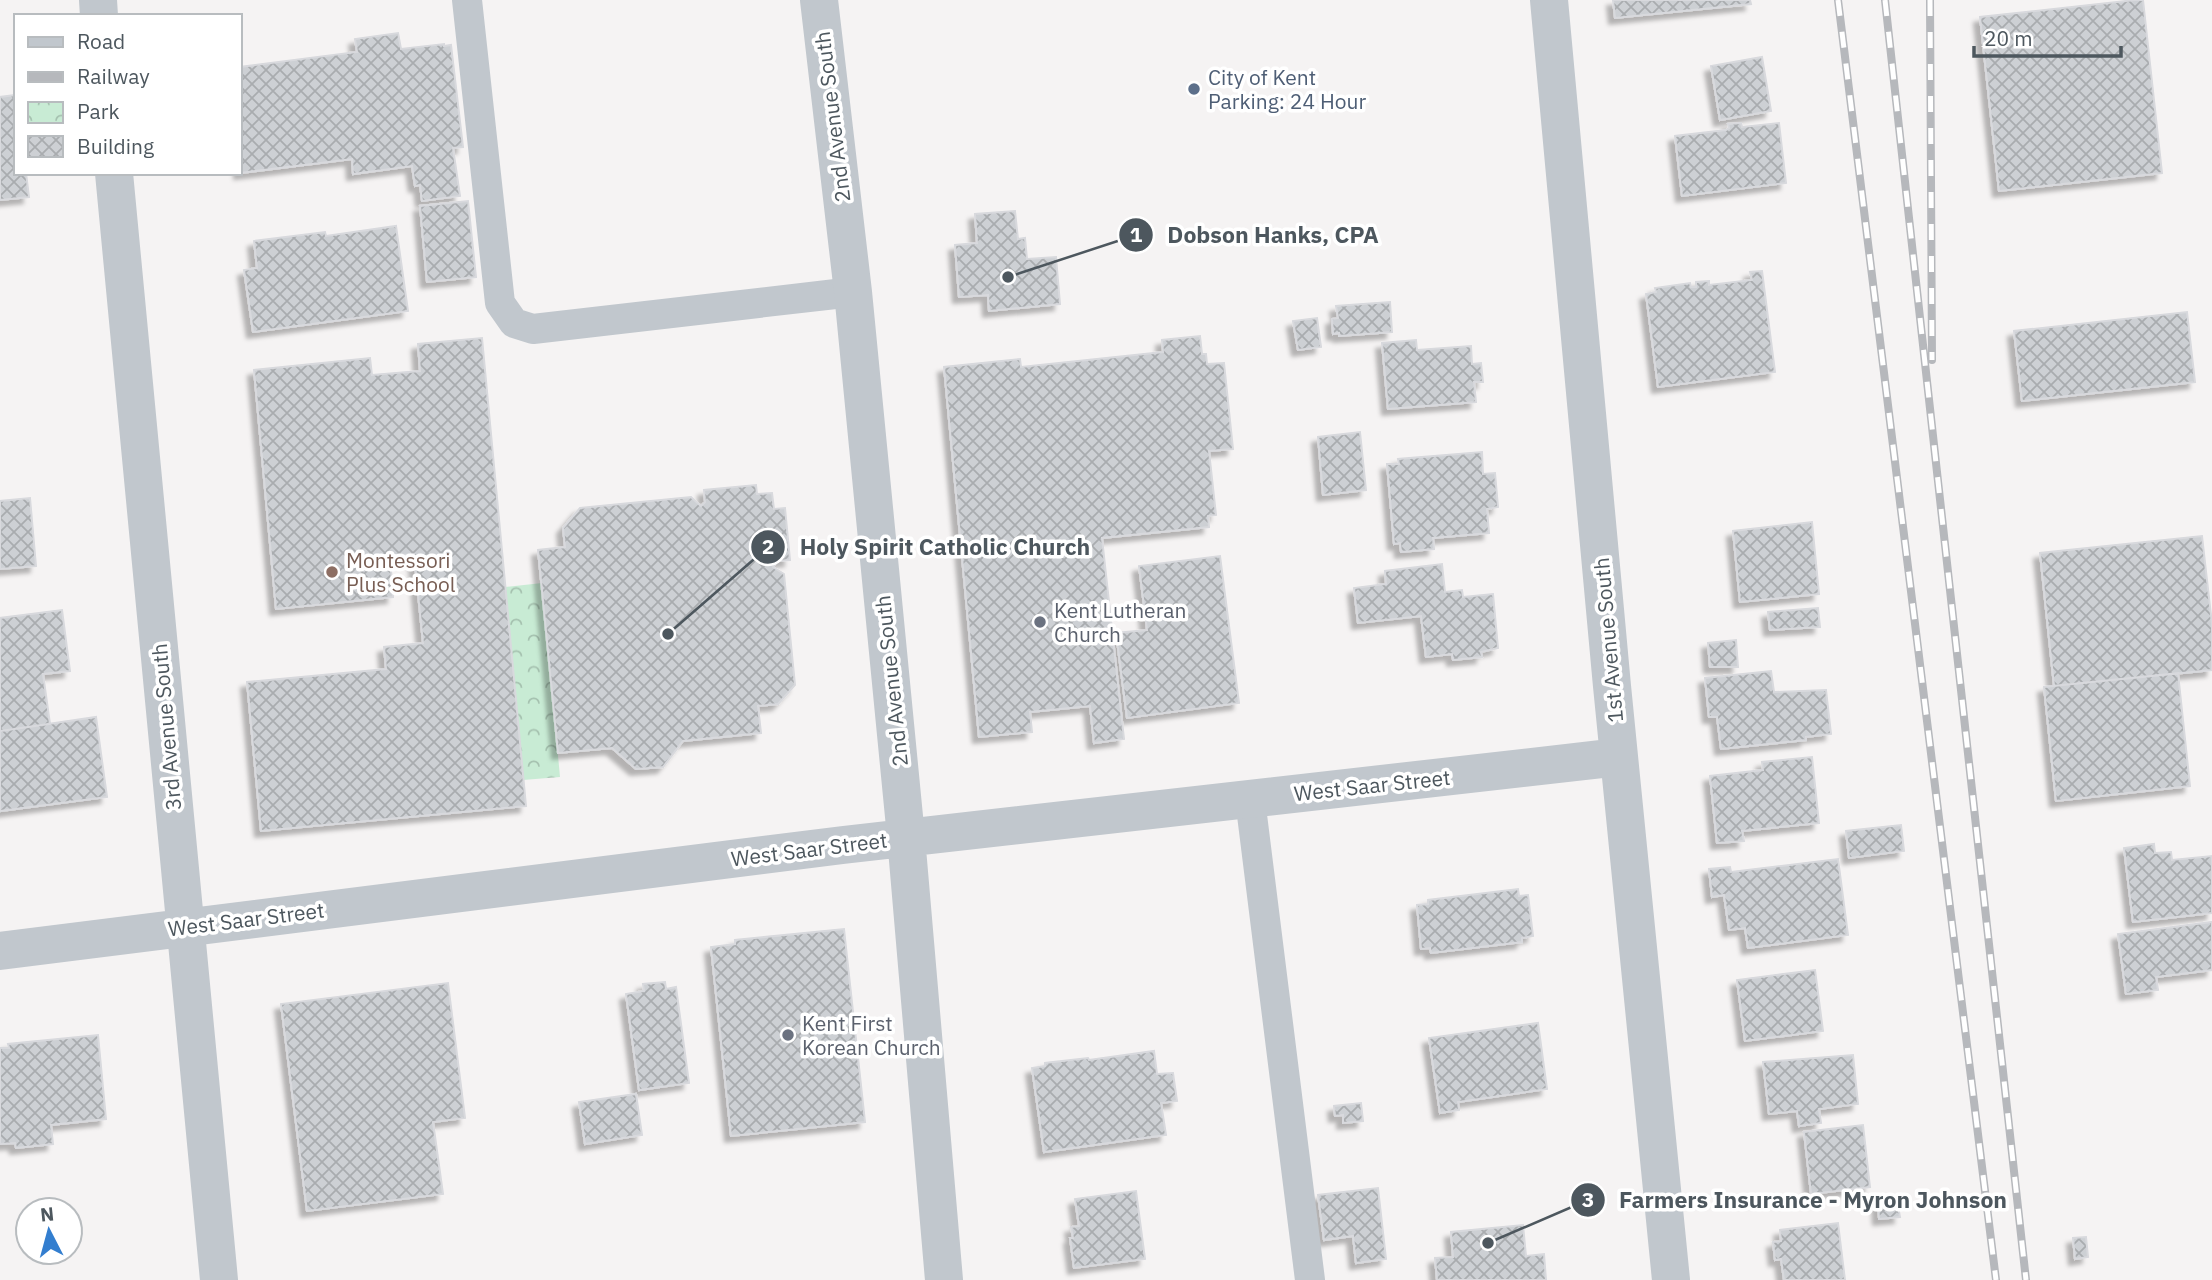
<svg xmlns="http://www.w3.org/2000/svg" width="2212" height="1280" font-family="'IBM Plex Sans',sans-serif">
<defs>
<pattern id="park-crowns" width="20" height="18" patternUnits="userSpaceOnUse" patternTransform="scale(1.75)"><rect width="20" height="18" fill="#c8ebd4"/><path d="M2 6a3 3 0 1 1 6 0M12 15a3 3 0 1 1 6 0" fill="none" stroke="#a5c1af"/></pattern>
<pattern id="building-cross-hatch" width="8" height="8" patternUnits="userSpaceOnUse" patternTransform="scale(1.75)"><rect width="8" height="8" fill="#cdd0d4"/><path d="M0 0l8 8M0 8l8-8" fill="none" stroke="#a9acaf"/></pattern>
<filter id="shadow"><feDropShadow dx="-6" dy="6" stdDeviation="2" flood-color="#0004"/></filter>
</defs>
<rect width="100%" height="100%" fill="#f5f3f3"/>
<path fill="url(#park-crowns)" d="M 542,583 L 560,777 L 523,780 L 505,587 Z"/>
<path fill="url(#building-cross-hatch)" stroke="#d8d9dd" stroke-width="2" filter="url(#shadow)" d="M 1613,0 L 1750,0 L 1751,4 L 1615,18 Z
M 2135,0 L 2143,0 L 2162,173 L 1999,191 L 1980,17 Z
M 398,33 L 401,49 L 444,44 L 444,46 L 451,45 L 463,147 L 453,148 L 460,196 L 422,201 L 420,185 L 415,186 L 412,166 L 353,174 L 352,159 L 240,173 L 240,67 L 357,52 L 355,39 Z
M 1762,57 L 1771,111 L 1720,120 L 1711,66 Z
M 16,95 L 16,173 L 26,173 L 29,197 L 0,200 L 0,97 Z
M 1741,123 L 1742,127 L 1779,123 L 1786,183 L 1682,196 L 1675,136 L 1726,130 L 1729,128 L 1728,124 Z
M 468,201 L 476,277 L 427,282 L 420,206 Z
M 1015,211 L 1018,239 L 1025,238 L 1027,259 L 1056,257 L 1060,304 L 989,311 L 988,295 L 959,297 L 955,245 L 977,243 L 975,214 Z
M 396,226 L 408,311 L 253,332 L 244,270 L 257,268 L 254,241 L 325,232 L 326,236 Z
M 1762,271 L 1775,372 L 1658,387 L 1646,294 L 1656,292 L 1655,288 L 1690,283 L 1691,287 L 1696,287 L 1696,282 L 1709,281 L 1709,285 L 1752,280 L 1750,272 Z
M 1390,302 L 1392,332 L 1339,336 L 1339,333 L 1333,334 L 1332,319 L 1338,318 L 1336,306 Z
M 2187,312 L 2195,382 L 2022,401 L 2014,331 Z
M 1317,318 L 1321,347 L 1298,350 L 1293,321 Z
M 1200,336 L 1202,354 L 1206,354 L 1207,364 L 1224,363 L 1233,449 L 1209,451 L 1216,515 L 1208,516 L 1209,527 L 1102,538 L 1124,739 L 1094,743 L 1090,706 L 1030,712 L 1032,732 L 979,737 L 944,367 L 1020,359 L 1021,367 L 1163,352 L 1162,340 Z
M 482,338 L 526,806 L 261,831 L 247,682 L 386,669 L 384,647 L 423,643 L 414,554 L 390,556 L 393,597 L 276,609 L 254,370 L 370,358 L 372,375 L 420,371 L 418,344 Z
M 1416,340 L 1417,350 L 1471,346 L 1472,364 L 1481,363 L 1483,382 L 1474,382 L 1476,402 L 1388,409 L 1382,343 Z
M 1360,432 L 1366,490 L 1323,495 L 1318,437 Z
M 1482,452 L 1483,474 L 1495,473 L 1498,507 L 1487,509 L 1489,533 L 1433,538 L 1434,549 L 1401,552 L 1400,543 L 1394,544 L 1387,464 L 1399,464 L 1398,459 Z
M 756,485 L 757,494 L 772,493 L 774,509 L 785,508 L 790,560 L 777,561 L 773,567 L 784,574 L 795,685 L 778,704 L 758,706 L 761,733 L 683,741 L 663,767 L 636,769 L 612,748 L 558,753 L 538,550 L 565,547 L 563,528 L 580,508 L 691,497 L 701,506 L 705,502 L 704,490 Z
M 30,498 L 36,566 L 0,569 L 0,501 Z
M 1812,522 L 1819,594 L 1740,602 L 1733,531 Z
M 2202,536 L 2212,624 L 2212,670 L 2054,686 L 2040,553 Z
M 1220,556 L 1239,703 L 1127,718 L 1116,633 L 1147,630 L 1139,566 Z
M 1442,564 L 1445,592 L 1462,590 L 1463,597 L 1493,594 L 1498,648 L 1481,652 L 1482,657 L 1453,660 L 1452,654 L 1426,657 L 1421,616 L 1358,623 L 1354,588 L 1386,584 L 1385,571 Z
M 1818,608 L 1820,627 L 1770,630 L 1768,612 Z
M 62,610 L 70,671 L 43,674 L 50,724 L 0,731 L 0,618 Z
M 1736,640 L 1738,667 L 1710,667 L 1708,643 Z
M 1771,671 L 1774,692 L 1826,690 L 1831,734 L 1806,737 L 1806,740 L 1721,749 L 1717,717 L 1709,717 L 1705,678 Z
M 2178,673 L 2190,786 L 2056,801 L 2044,687 Z
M 96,717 L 107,797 L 0,811 L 0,731 Z
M 1812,757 L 1819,823 L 1742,831 L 1744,841 L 1717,843 L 1710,776 L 1763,770 L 1762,762 Z
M 1901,825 L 1904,851 L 1849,858 L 1846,831 Z
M 2154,844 L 2155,853 L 2171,852 L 2172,860 L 2212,856 L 2212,913 L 2133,922 L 2124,848 Z
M 1838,859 L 1848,935 L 1748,948 L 1745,928 L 1729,930 L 1724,895 L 1712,897 L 1709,869 L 1730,867 L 1731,872 Z
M 1518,889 L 1519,896 L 1528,895 L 1533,936 L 1522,938 L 1522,942 L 1431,953 L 1430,948 L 1421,949 L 1417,905 L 1428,904 L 1428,900 Z
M 2212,922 L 2212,970 L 2156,977 L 2158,990 L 2126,994 L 2118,934 Z
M 844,929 L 865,1122 L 731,1136 L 711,947 L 735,944 L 735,940 Z
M 1815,970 L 1823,1031 L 1745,1041 L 1737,980 Z
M 665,982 L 666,989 L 676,987 L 689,1083 L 639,1090 L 626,994 L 644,991 L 643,984 Z
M 448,983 L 465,1118 L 433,1122 L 443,1194 L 307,1211 L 281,1004 Z
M 1538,1023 L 1547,1089 L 1458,1102 L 1459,1110 L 1440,1113 L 1429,1038 Z
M 98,1035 L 106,1119 L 51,1125 L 53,1144 L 16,1148 L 15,1143 L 0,1144 L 0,1048 L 9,1048 L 8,1044 Z
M 1154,1051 L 1157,1074 L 1173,1073 L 1177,1101 L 1161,1103 L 1166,1135 L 1044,1152 L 1032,1068 L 1045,1066 L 1045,1063 L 1088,1058 L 1089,1060 Z
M 1853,1055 L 1858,1104 L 1819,1109 L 1821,1123 L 1799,1126 L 1797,1111 L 1769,1114 L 1763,1062 Z
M 636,1094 L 642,1135 L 585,1144 L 579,1102 Z
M 1361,1103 L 1363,1121 L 1343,1123 L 1343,1115 L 1335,1116 L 1334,1106 Z
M 1863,1125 L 1870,1187 L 1811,1194 L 1804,1132 Z
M 1378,1188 L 1386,1259 L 1356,1263 L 1353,1236 L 1324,1240 L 1318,1195 Z
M 1136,1191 L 1145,1259 L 1074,1268 L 1070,1238 L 1073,1238 L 1071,1227 L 1079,1226 L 1075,1199 Z
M 1897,1200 L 1900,1217 L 1879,1219 L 1878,1202 Z
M 1838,1223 L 1845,1280 L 1784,1280 L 1781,1259 L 1775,1260 L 1773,1242 L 1781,1241 L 1780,1230 Z
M 1523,1225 L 1526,1256 L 1544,1254 L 1546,1280 L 1437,1280 L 1435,1258 L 1453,1257 L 1451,1232 Z
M 2086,1237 L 2088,1257 L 2075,1259 L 2073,1238 Z"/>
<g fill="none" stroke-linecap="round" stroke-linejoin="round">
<path stroke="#c1c7cd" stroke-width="30" d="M 467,0 L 500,303 L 514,323 L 533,329 L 853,292
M 1250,799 L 1310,1280"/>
<path stroke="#c1c7cd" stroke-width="38" d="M 98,0 L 99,16
M 819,0 L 853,292 L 906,837 L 944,1280
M 1549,0 L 1612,686 L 1671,1280
M 114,173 L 219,1280
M 0,951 L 843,845 L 1619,757"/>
<g stroke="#b6b8bc" stroke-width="8">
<path id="rail" d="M 1838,0 L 1996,1280
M 1885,0 L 2026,1280
M 1930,0 L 1932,360"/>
</g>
<use href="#rail" stroke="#fff" stroke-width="5" stroke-dasharray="16" stroke-linecap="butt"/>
</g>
<circle fill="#5c6f8a" stroke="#fff" stroke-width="2.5" cx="1194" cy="89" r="7"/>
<circle fill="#8d6e63" stroke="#fff" stroke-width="2.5" cx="332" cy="572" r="7"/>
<g fill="#6b7280" stroke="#fff" stroke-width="2.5">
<circle cx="1040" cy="622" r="7"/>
<circle cx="788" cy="1035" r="7"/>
</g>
<g text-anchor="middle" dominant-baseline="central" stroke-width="7" stroke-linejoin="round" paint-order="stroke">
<g font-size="21" fill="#4e5e75" stroke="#fff" text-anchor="start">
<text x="1208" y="77">City of Kent<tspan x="1208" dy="24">Parking: 24 Hour</tspan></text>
</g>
<g font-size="21" fill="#4d575e" stroke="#fff">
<text transform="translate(832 117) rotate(-97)">2nd Avenue South</text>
<text transform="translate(1608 640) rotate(-95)">1st Avenue South</text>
<text transform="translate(891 681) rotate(-96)">2nd Avenue South</text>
<text transform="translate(166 727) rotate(-95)">3rd Avenue South</text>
<text transform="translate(1372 785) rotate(-6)">West Saar Street</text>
<text transform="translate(809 849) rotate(-7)">West Saar Street</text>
<text transform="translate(246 919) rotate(-7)">West Saar Street</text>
</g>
<g font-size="21" fill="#785e54" stroke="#fff" text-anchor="start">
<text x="346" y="560">Montessori<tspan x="346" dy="24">Plus School</tspan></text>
</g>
<g font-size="21" fill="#5b616d" stroke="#fff" text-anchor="start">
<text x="1054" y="610">Kent Lutheran<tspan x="1054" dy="24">Church</tspan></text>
<text x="802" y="1023">Kent First<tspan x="802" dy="24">Korean Church</tspan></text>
</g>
</g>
<path fill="none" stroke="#4d575e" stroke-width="2.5" d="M1008 277L1136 235M668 634L768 547M1488 1243L1588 1200"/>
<g fill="#4d575e" stroke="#fff" stroke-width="2.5">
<circle cx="1008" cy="277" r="7"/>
<circle cx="668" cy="634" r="7"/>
<circle cx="1488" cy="1243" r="7"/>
<circle cx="1136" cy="235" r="18"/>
<circle cx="768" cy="547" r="18"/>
<circle cx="1588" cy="1200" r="18"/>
</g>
<g font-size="21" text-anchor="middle" font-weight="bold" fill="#fff">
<text x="1136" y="242">1</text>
<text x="768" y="554">2</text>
<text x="1588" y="1207">3</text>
</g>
<g font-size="23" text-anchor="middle" font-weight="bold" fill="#4d575e" stroke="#fff" stroke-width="7" stroke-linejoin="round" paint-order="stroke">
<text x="1273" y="243">Dobson Hanks, CPA</text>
<text x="945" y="555">Holy Spirit Catholic Church</text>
<text x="1813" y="1208">Farmers Insurance - Myron Johnson</text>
</g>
<rect x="14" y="14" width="228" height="161" fill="#ffffff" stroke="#b8bcbf" stroke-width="2"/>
<rect x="28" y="37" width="35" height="10" fill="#c1c7cd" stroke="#b8bcbf" stroke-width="2"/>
<text x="77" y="49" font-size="21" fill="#4d575e">Road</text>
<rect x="28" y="72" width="35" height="10" fill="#b6b8bc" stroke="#b8bcbf" stroke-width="2"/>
<text x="77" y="84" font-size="21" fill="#4d575e">Railway</text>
<rect x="28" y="102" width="35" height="21" fill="url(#park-crowns)" stroke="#b8bcbf" stroke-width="2"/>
<text x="77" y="119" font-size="21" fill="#4d575e">Park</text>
<rect x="28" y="136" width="35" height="21" fill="url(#building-cross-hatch)" stroke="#b8bcbf" stroke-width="2"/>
<text x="77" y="154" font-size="21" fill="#4d575e">Building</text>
<g transform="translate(49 1231) rotate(354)"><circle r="33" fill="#ffffff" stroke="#b8bcbf" stroke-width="2"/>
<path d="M0-5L12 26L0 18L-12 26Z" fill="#337ecf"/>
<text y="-10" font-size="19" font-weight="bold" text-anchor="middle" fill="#4d575e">N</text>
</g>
<path d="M1974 46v10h147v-10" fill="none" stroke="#4d575e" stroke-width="3.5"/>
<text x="1984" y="46" font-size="21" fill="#4d575e" stroke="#ffffff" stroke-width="5" paint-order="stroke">20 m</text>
</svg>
